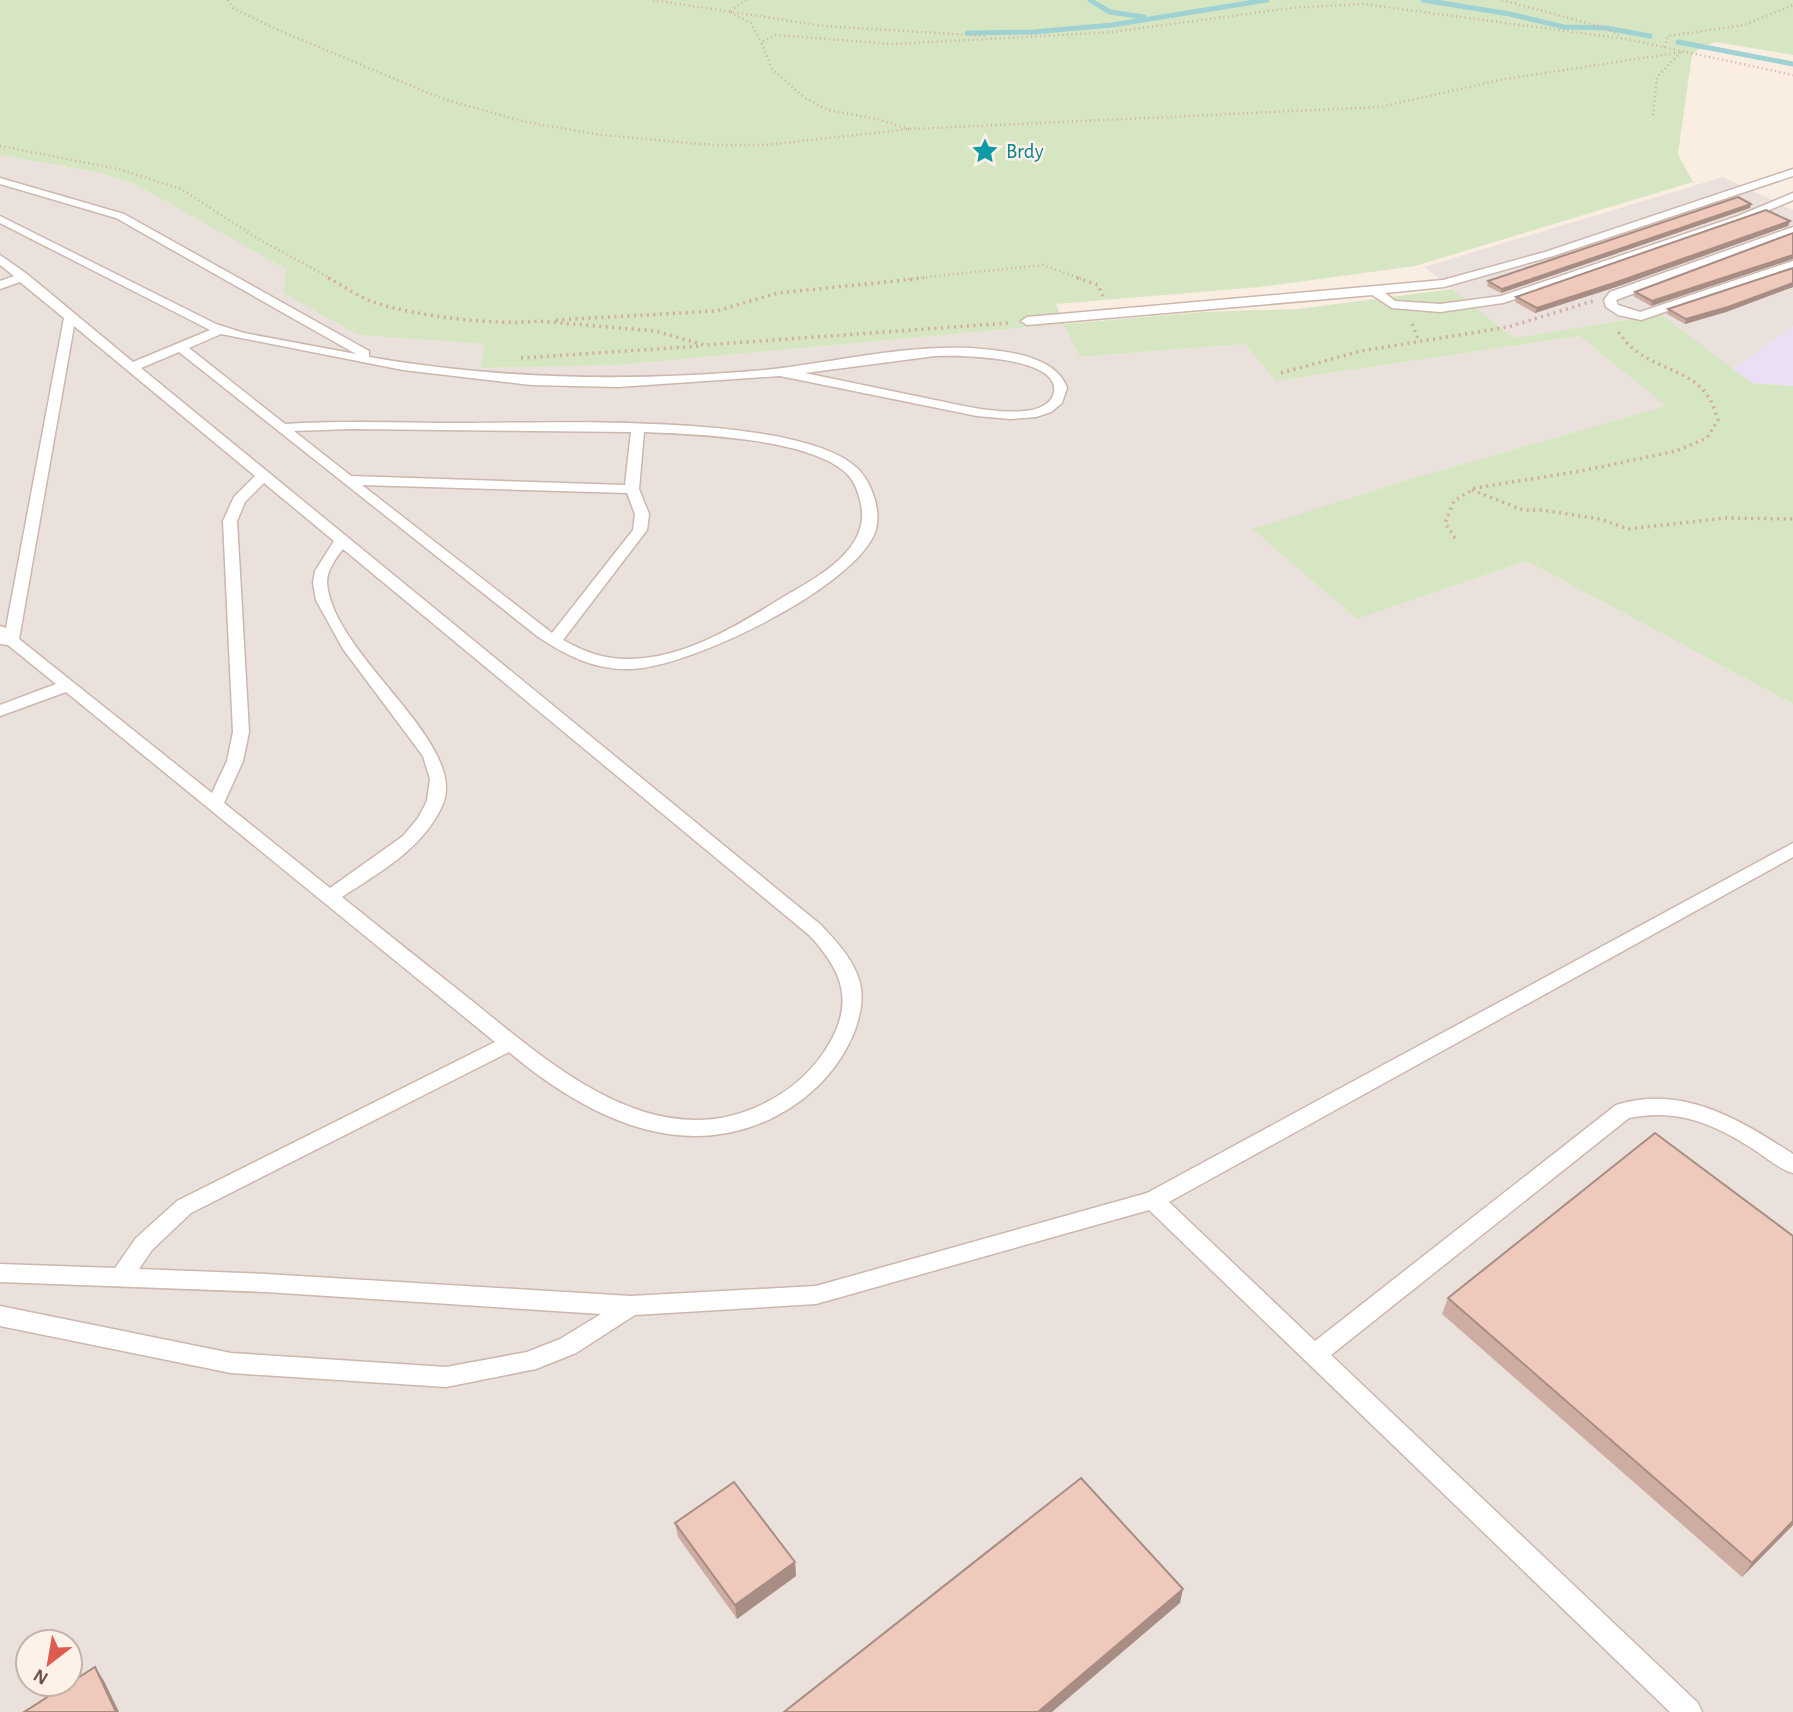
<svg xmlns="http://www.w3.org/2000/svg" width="1793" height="1712" font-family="'Alegreya Sans',sans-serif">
<rect width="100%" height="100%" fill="#faeee2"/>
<path fill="#eae1dd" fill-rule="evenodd" d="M 0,155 L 91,171 L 133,183 L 287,269 L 285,293 L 358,335 L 485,344 L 481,368 L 619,365 L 1063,324 L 1080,357 L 1245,344 L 1276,381 L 1580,336 L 1667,406 L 1417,477 L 1253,530 L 1357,619 L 1527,561 L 1793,704 L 1793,1712 L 0,1712 ZM 28,1642 L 70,1642 L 70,1684 L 28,1684 Z
M 1723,177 L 1793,210 L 1793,327 L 1733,369 L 1661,314 L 1514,338 L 1424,267 Z"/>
<path fill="#ebdff6" d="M 1793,327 L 1793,386 L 1752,383 L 1733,369 Z"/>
<path fill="#d6e6c2" d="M 0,0 L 1793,0 L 1793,55 L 1716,42 L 1700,48 L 1692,55 L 1678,154 L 1693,182 L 1415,266 L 1260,287 L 1056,304 L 1064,324 L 1203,312 L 1298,309 L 1452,289 L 1514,338 L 1661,314 L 1752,383 L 1793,386 L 1793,704 L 1527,561 L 1357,619 L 1252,529 L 1417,477 L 1666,406 L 1580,336 L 1276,381 L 1245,344 L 1080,357 L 1063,324 L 619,365 L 481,368 L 484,344 L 358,335 L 284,293 L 286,269 L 133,183 L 91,171 L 0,155 Z"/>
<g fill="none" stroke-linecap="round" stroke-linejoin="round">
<path stroke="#a0d2d3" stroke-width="5" d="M 1090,0 L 1110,12 L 1144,17
M 1423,0 L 1510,14 L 1564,27 L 1606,28 L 1650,36
M 967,33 L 1033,32 L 1112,25 L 1267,0
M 1678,42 L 1793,64"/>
<g stroke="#cdb7ad" stroke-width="3">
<path id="service" d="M 1793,169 L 1793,176 L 1553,256 L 1444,287 L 1385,293 L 1395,301 L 1440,304 L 1501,296 L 1738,216 L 1793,193 L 1793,200 L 1746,220 L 1503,303 L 1440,312 L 1392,308 L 1372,295 L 1027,325 L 1021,321 L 1027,317 L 1443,280 L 1545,252 Z
M 0,178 L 124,214 L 369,351 L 369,357 C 502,380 631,382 765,370 C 831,363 901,345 969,348 C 999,350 1056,354 1067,388 L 1062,403 L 1051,412 L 1036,417 L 1010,419 L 977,416 L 780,376 L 618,387 L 531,385 L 403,370 L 221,334 L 189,348 L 285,424 C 345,420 405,423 465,423 C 547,423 804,412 859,470 C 873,485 883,515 874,535 C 849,590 689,668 630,669 C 594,670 565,655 537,636 L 179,352 L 141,368 L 821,925 C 837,942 854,960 860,983 C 864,1000 860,1018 853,1035 C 827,1096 762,1136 696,1136 C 626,1136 560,1095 509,1052 L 191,1213 L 152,1250 L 139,1269 L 266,1274 L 631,1296 L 816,1286 L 1147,1193 L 1793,843 L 1793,857 L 1169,1202 L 1315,1341 L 1616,1105 C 1682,1084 1739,1119 1793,1154 L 1793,1173 C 1779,1169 1768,1159 1756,1151 C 1715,1124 1678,1108 1629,1118 L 1331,1355 L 1698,1703 L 1702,1712 L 1670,1712 L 1149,1210 L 816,1304 L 635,1315 L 576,1353 L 536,1369 L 446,1387 L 231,1373 L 0,1326 L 0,1306 L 231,1353 L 446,1367 L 527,1352 L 560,1339 L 601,1314 L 266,1292 L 0,1282 L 0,1264 L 115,1268 L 136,1238 L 177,1201 L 495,1042 L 66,692 L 0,716 L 0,705 L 56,684 L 8,645 L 0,644 L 0,626 L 6,628 L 64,318 L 20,282 L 0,289 L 0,281 L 14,276 L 0,265 L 0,255 L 27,274 L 133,362 L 210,330 L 0,223 L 0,216 L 216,324 L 244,333 L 356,354 L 116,218 L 0,184 ZM 74,326 L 255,476 L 234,497 L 223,521 L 233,732 L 227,761 L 212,793 L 19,639 ZM 935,356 C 956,355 1060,356 1054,392 C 1052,405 1036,410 1025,411 C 993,414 961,405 930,399 C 888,390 847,382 805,373 ZM 351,429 L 631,432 L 625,485 L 351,476 L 294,431 ZM 644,432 C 694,434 815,438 849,476 C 855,483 858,492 860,500 C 874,550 815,578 780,599 C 740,624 692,653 644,658 C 614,662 590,655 563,640 L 647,530 L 649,514 L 639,489 ZM 264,483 L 334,541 L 315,571 L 313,583 L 316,600 L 343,649 L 423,756 L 430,779 L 427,801 L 418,818 L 403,836 L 330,888 L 224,803 L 243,761 L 249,732 L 237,521 L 245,502 ZM 362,485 L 627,493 L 635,514 L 633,530 L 552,633 ZM 343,549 L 809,935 C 841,969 855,1000 829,1044 C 814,1070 790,1091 763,1104 C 654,1158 550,1064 471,1000 C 428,966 385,932 342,897 C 380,872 424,848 443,804 C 468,742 331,654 327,582 C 327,570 336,558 343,549 Z
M 1793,227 L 1793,234 L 1616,300 L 1618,305 L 1640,312 L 1793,261 L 1793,269 L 1641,320 L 1618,315 L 1606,307 L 1604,300 L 1610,292 Z"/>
</g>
<path stroke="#d2aca0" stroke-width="2.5" stroke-dasharray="1 3.5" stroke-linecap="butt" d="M 228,0 L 233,8 L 276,29 L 443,99 L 526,122 L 602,135 L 713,145 L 764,145 L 911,129 L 1380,107 L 1505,79 L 1682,52
M 653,0 L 824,26 L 986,36
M 746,0 L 729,12 L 751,23 L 761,42
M 1502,0 L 1606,28 L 1622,37
M 1664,47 L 1668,36 L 1744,25 L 1793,5
M 1653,115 L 1657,77 L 1681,52
M 909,129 L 877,119 L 828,110 L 805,98 L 772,69 L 761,42 L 776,35 L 891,44 L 1007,38 L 1111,32 L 1292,8 L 1363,4 L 1626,39 L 1793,75
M 0,146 L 119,169 L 181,189 L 260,240 L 332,279
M 908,279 L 1043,265 L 1082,279"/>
<path stroke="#d2aca0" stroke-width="3.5" stroke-dasharray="2 4.5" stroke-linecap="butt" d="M 328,278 C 344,286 360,298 376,303 C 416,316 497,326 538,321 L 655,331 L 705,345 L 1009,323
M 1077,278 L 1098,285 L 1103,296
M 556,320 L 716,311 L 778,293 L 924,278
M 1412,324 L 1418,339
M 521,358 L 701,346
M 1281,373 L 1361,351 L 1508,327 L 1593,301
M 1472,490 L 1523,510 L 1542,510 L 1600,519 L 1628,529 L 1725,518 L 1793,519
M 1455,538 L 1445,523 L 1454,501 L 1475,488 L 1581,471 L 1676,451 L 1707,438 L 1718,420 C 1715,412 1713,402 1707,395 C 1685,364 1640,370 1616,328"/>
<use href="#service" fill="#fff" fill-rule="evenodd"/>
</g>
<path fill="#cdada2" d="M 1750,208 L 1501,293 L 1487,286 L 1488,281 Z
M 1790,221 L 1788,226 L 1616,287 L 1535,313 L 1515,302 L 1516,297 Z
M 1793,233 L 1793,259 L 1651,306 L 1633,296 L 1635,292 Z
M 1793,268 L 1793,287 L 1726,312 L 1685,324 L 1667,314 L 1668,309 Z
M 1448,1298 L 1793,1525 L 1742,1577 L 1442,1314 Z
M 675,1523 L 795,1562 L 796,1576 L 737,1619 L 678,1537 Z"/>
<path fill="#a78d84" d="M 1751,204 L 1750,208 L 1501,293 L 1502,289 Z
M 1790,221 L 1788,226 L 1616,287 L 1535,313 L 1537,308 Z
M 1793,255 L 1793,259 L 1651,306 L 1652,301 Z
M 1793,283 L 1793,287 L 1726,312 L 1685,324 L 1686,319 Z
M 1793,1521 L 1793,1525 L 1742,1577 L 1752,1563 Z
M 795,1562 L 796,1576 L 737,1619 L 735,1605 Z
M 1183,1589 L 1180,1603 L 1052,1712 L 1038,1712 Z
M 95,1667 L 104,1681 L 119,1712 L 116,1712 Z"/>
<path fill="#eec9bc" stroke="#a78d84" stroke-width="2" d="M 1738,197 L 1751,204 L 1502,289 L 1488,281 Z
M 1766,210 L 1790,221 L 1617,282 L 1537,308 L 1516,297 Z
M 1793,233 L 1793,255 L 1652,301 L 1635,292 Z
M 1793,268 L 1793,283 L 1728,307 L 1686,319 L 1668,309 Z
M 1655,1133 L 1793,1236 L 1793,1521 L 1752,1563 L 1448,1298 Z
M 1081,1478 L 1183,1589 L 1038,1712 L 784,1712 Z
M 734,1482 L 795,1562 L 735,1605 L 675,1523 Z
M 95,1667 L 116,1712 L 24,1712 L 68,1684 L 70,1684 L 70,1683 Z"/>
<defs>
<g id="sight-bare" transform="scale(2.1)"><path d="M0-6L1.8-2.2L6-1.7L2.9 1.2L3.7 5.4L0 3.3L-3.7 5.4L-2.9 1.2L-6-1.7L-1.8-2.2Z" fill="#0f9aa8" stroke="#fef2e8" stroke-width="2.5" paint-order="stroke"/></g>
</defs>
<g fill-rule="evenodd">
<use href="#sight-bare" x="985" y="151"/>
</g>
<g text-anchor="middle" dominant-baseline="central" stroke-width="5" stroke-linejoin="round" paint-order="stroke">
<g font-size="21" fill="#0d838f" stroke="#fef2e8" text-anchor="start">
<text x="1006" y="151">Brdy</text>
</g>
</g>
<g transform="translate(49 1663) rotate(211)"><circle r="33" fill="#fef2e8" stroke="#c5b2a9" stroke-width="2"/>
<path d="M0-5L12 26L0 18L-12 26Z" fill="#dd5b4f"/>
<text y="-10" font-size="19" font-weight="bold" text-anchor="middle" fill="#70534b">N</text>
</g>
</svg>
